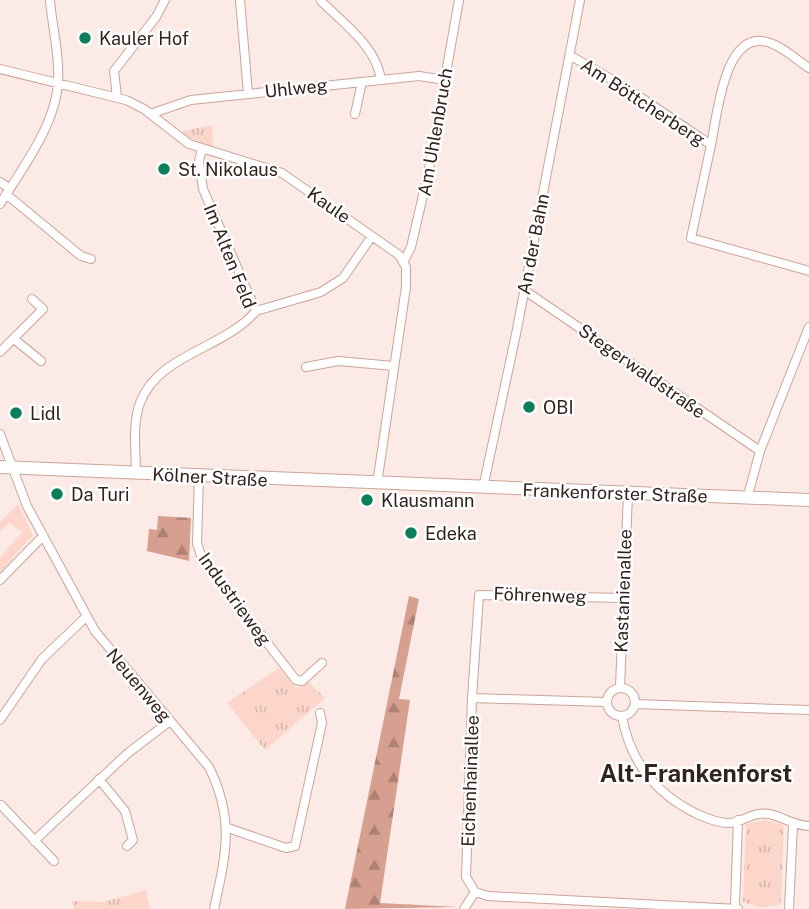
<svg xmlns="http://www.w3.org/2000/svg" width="809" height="909" font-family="'Public Sans',sans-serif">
<defs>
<pattern id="grass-tufts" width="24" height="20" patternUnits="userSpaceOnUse" patternTransform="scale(1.75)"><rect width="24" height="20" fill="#fdd6cb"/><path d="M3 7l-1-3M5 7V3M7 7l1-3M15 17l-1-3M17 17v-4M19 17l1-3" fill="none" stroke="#d9b7ae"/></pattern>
<pattern id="forest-firs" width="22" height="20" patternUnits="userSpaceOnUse" patternTransform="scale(1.75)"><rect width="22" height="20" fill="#d69f90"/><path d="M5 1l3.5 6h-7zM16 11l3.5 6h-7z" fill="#ae8175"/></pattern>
</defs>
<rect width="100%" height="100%" fill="#fbeae5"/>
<path fill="url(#grass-tufts)" d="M 212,125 L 213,147 L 181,135 L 184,131 Z
M 18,504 L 33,535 L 0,572 L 0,558 L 22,532 L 9,523 L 0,532 L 0,522 Z
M 279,668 L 296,688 L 306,680 L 325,698 L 265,750 L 227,703 Z
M 765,820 L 784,825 L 781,904 L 762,908 L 743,902 L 746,824 Z
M 146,890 L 150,909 L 74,909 L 72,901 L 104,902 Z"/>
<path fill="url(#forest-firs)" d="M 158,516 L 191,518 L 189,561 L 147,551 L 149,529 L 157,530 Z
M 409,596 L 419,599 L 399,699 L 410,700 L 380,903 L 457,907 L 345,909 Z"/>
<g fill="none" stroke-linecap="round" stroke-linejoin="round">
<g stroke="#cca499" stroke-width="10">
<path id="minor" d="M 240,0 L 248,93
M 321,1 C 343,23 377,47 381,80
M 571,56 L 630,90 L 711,145 L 691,238 L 809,271
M 0,69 L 126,100 L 144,109 L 189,144 L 282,173 L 399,255 L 406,267 L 406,287 L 377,484
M 117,97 L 114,71 L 156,17 L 165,0
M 150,114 L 191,100 L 419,76 L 445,80
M 355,114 L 362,82
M 711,145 C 717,117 724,30 767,42 C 782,46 797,60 809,68
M 0,182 L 9,188
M 6,194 L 81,256 L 91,259
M 0,204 C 22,169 56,124 58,82 C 60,54 52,27 50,0
M 404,261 L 411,247 L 428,174 L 459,0
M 524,290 L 760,451
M 256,311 L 321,292 L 343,278 L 372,236
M 14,339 L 41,361
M 0,352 L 43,309 L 32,299
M 306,367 L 338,361 L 394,366
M 0,434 L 27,506 L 95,631 L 209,767 C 235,820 226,854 214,909
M 136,473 C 136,452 132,424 140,403 C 158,354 224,349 256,311 L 203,189 L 199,161 L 202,149
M 199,477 L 197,543 L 202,559 L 296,680 L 302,681 L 322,663
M 483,488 L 516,334 L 580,0
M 747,499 L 760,451 L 809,327
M 0,580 L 43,536
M 620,687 L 628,494
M607 702a14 14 0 1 1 28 0a14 14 0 1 1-28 0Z
M 472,698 L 479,595 L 622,598
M 635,704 L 809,710
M 622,716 C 630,762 656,794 697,814 C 706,818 718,823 728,823 C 743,823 752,811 769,814 C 785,817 790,825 809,826
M 0,720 L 42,659 L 87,616
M 99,779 L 125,811 L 133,840 L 127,846
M 1,805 L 54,861
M 228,828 L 286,848 L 295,846 L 322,723 L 320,713
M 34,841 L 128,753 L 170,721
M 475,892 L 488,896 L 738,909
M 735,906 L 738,820
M 464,909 L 475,892 L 466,877 L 472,698 L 606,702
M 789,909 L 793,825"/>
</g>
<g stroke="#cca499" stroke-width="14">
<path id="secondary" d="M 0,467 L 809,500"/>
</g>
<use href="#minor" stroke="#fff" stroke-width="8"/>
<use href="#secondary" stroke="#fff" stroke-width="12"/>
</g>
<g fill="#0d7e5a" stroke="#fff" stroke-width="2.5">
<circle cx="85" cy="38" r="7"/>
<circle cx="164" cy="169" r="7"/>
<circle cx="529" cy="407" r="7"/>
<circle cx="16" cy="413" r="7"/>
<circle cx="57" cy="494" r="7"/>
<circle cx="367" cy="500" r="7"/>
<circle cx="411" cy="533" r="7"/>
</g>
<g text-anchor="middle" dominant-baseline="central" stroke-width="5" stroke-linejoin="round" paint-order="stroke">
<g font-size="18" fill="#32231f" stroke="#fff" text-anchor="start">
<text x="99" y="38">Kauler Hof</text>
<text x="178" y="169">St. Nikolaus</text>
<text x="543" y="407">OBI</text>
<text x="30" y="413">Lidl</text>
<text x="71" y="494">Da Turi</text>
<text x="381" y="500">Klausmann</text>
<text x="425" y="533">Edeka</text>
</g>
<g font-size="18" fill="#32231f" stroke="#fff">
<text transform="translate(296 88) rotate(-6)">Uhlweg</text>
<text transform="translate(643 102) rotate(33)">Am Böttcherberg</text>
<text transform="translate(435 132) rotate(-80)">Am Uhlenbruch</text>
<text transform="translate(329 205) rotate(35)">Kaule</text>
<text transform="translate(533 244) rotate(-79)">An der Bahn</text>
<text transform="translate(230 256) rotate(68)">Im Alten Feld</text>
<text transform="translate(642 371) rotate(35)">Stegerwaldstraße</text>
<text transform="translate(210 477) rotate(3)">Kölner Straße</text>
<text transform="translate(615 493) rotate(2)">Frankenforster Straße</text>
<text transform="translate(623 591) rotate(-88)">Kastanienallee</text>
<text transform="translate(540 595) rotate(2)">Föhrenweg</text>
<text transform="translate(235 599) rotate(54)">Industrieweg</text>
<text transform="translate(139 685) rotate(50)">Neuenweg</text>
<text transform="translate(470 781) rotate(-88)">Eichenhainallee</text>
</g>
<g font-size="24" font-weight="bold" fill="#32231f" stroke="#fff">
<text x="696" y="773">Alt-Frankenforst</text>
</g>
</g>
</svg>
